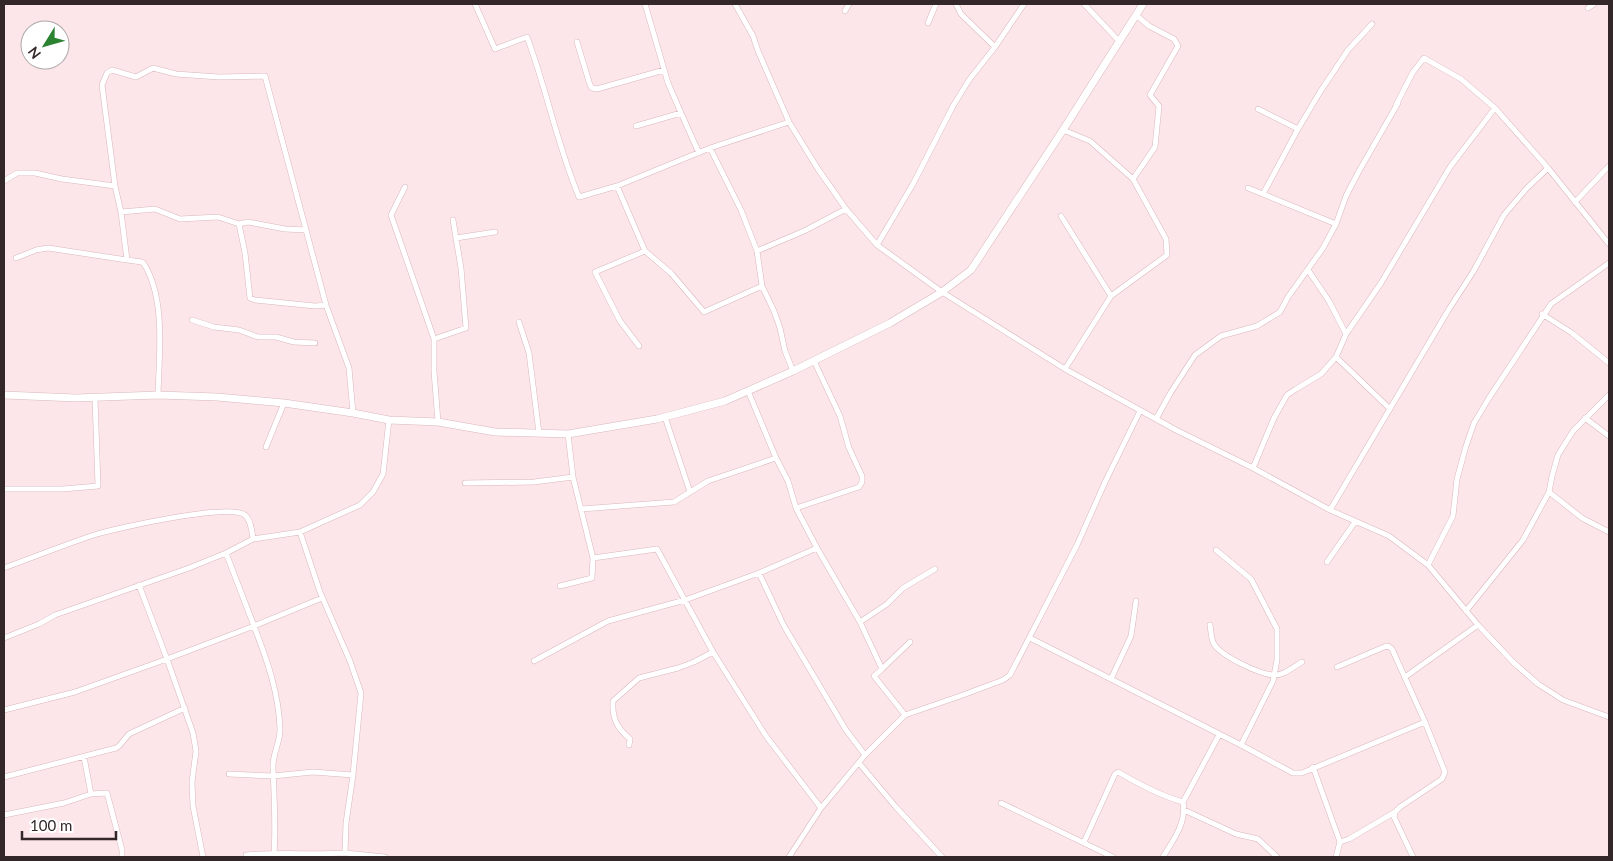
<svg xmlns="http://www.w3.org/2000/svg" width="1613" height="861" font-family="Lato,sans-serif">
<rect width="100%" height="100%" fill="#fce6e9"/>
<g fill="none" stroke-linecap="round" stroke-linejoin="round">
<g stroke="#d9b7bc" stroke-width="6">
<path id="street" d="M 475,4 L 495,49 L 527,37 C 547,90 557,145 579,197 L 617,186 L 710,148 L 789,122
M 645,4 L 668,83 L 681,113
M 735,4 L 753,36 L 758,51 L 789,122 L 818,169 L 846,209 L 877,245 L 942,292 L 1065,369 L 1176,430 L 1253,468 L 1330,510 L 1389,536 L 1428,565 L 1478,625 L 1514,663 L 1538,684 L 1563,700 L 1609,717
M 956,4 L 961,14 L 995,47
M 1084,4 L 1120,42
M 1588,8 L 1594,4
M 845,11 L 849,4
M 928,23 L 936,4
M 577,42 L 590,85 L 592,88 L 597,89 L 664,70
M 1396,105 L 1413,72 L 1424,58 L 1461,79 L 1495,108 L 1548,168 L 1609,244
M 1258,109 L 1298,129
M 636,126 L 681,113 L 699,153
M 1063,130 L 1090,141 L 1133,179
M 710,148 L 741,210 L 757,251 L 762,286 L 774,311 L 780,328 L 785,351 L 793,371
M 4,181 L 17,173 L 35,173 L 62,179 L 115,186 L 121,212 L 127,260 L 142,262 L 144,264 C 166,299 159,355 158,395
M 115,186 L 102,85 L 107,73 L 112,70 L 136,77 L 153,68 L 176,74 L 219,77 L 265,76 L 326,305 L 349,368 L 353,413
M 617,186 L 645,251 L 671,273 L 704,312 L 762,286
M 405,187 L 391,215 L 434,339
M 1248,188 L 1336,224
M 1263,194 L 1298,129 L 1320,92 L 1348,50 L 1372,24
M 1575,202 L 1609,166
M 121,212 L 155,209 L 180,219 L 218,217 L 239,224 L 248,222 L 285,229 L 306,230
M 1061,216 L 1111,296
M 239,224 L 245,253 L 250,298 L 255,300 L 315,306 L 326,305
M 456,238 L 495,232
M 877,245 L 913,184 L 953,106 L 969,80 L 995,47 L 1024,4
M 757,251 L 804,231 L 846,209
M 16,258 L 36,250 L 48,248 L 127,260
M 1308,270 L 1329,301 L 1346,334
M 1542,314 L 1572,333 L 1609,363
M 192,320 L 214,327 L 239,330 L 258,337 L 276,337 L 294,342 L 315,343
M 519,322 L 529,353 L 539,433
M 639,346 L 620,321 L 595,272 L 645,251
M 1336,357 L 1390,409
M 1065,369 L 1111,296 L 1167,255 L 1166,239 L 1133,179 L 1155,147 L 1159,106 L 1150,95 L 1178,46 L 1174,39 L 1149,26 L 1136,15
M 665,417 L 690,492
M 1585,418 L 1609,436
M 1156,419 L 1171,392 L 1195,355 L 1221,336 L 1257,326 L 1280,312 L 1288,297 L 1323,248 L 1336,224 L 1346,196 L 1359,171 L 1398,103
M 438,422 L 434,371 L 434,339 L 466,328 L 461,268 L 453,220
M 266,447 L 284,403
M 1253,468 L 1274,418 L 1283,402 L 1287,395 L 1296,389 L 1321,374 L 1336,357 L 1346,334 L 1381,283 L 1450,167 L 1495,108
M 573,477 L 593,558
M 465,483 L 534,482 L 573,477 L 568,434
M 4,489 L 63,489 L 98,486 L 95,398
M 1549,492 L 1582,518 L 1609,532
M 796,508 L 859,487 L 862,482 L 862,476 L 849,448 L 840,416 L 814,361
M 581,509 L 674,502 L 708,481 L 776,458
M 1330,510 L 1449,309 L 1473,272 L 1504,215 L 1526,189 L 1548,168
M 300,532 L 320,592 L 350,661 L 361,693 L 353,775 L 346,823 L 345,853 L 385,857
M 817,548 L 860,622 L 887,604 L 903,588 L 935,569
M 1216,550 L 1251,579 L 1277,629 L 1277,660 L 1273,681 L 1241,745
M 1327,562 L 1355,522
M 1428,565 L 1453,516 L 1457,479 L 1466,446 L 1474,423 L 1489,398 L 1551,304 L 1609,263
M 4,568 C 34,557 64,545 94,535 C 116,528 229,503 245,515 C 251,520 252,532 253,539
M 759,573 L 784,626 L 846,730 L 865,755
M 560,586 L 592,578 L 593,558 L 657,549 L 713,652 L 694,662 L 678,668 L 639,678 L 613,701 C 612,719 617,728 630,739 L 629,745
M 1466,611 L 1523,540 L 1549,492 L 1552,476 L 1558,455 L 1573,431 L 1609,395
M 860,622 L 882,669 L 910,642
M 1210,625 C 1211,631 1211,639 1214,644 C 1221,656 1259,674 1273,675 C 1283,676 1293,667 1302,662
M 4,638 L 39,624 L 55,615 L 189,568 L 226,553 L 253,539 L 300,532 L 360,505 L 373,492 L 383,474 L 389,420
M 1030,638 L 1241,745 L 1293,773 L 1302,773 L 1425,722
M 713,652 L 766,736 L 821,808
M 534,661 L 608,621 L 685,600 L 759,573 L 817,548 L 796,508 L 788,481 L 776,458 L 748,391
M 1337,667 L 1384,647 L 1388,646 L 1392,649 L 1425,722 L 1445,772 L 1442,779 L 1400,807 L 1395,812 L 1349,839 L 1340,842
M 882,669 L 874,676 L 905,715
M 1405,677 L 1478,625
M 1111,679 L 1131,636 L 1136,601
M 4,710 L 75,692 L 167,659 L 139,585
M 84,757 L 91,794 L 107,793 L 122,850 L 122,857
M 859,763 L 895,806 L 942,857
M 1313,767 L 1340,842 L 1336,857
M 229,774 L 273,776 L 313,772 L 353,775
M 4,777 L 116,748 L 119,746 L 129,734 L 185,708
M 1001,803 L 1113,857
M 1184,810 L 1236,834 L 1258,839 L 1277,857
M 1395,812 L 1394,817 L 1413,857
M 4,815 L 64,803 L 91,794
M 1084,842 L 1115,774 L 1118,772 C 1139,784 1159,795 1183,802
M 274,853 C 276,824 274,796 273,768 C 272,755 280,743 280,730 C 279,693 267,660 254,626 L 322,598
M 246,855 C 279,852 312,855 345,853
M 203,857 L 193,806 L 192,782 L 196,751 L 193,733 L 167,659 L 254,626 L 226,553
M 789,857 L 821,808 L 865,755 L 905,715 L 963,695 L 1003,680 L 1010,675 L 1077,545 L 1106,480 L 1140,411
M 1163,857 C 1173,840 1187,823 1183,802 L 1219,735"/>
</g>
<g stroke="#d9b7bc" stroke-width="8">
<path id="secondary" d="M 4,395 L 76,398 L 158,395 L 217,397 L 284,403 L 353,413 L 389,420 L 438,422 L 495,432 L 568,434 L 657,419 L 725,401 L 793,371 L 890,323 L 942,292 L 971,270 L 1063,130 L 1143,4"/>
</g>
<use href="#street" stroke="#fff" stroke-width="5"/>
<use href="#secondary" stroke="#fff" stroke-width="7"/>
</g>
<rect width="1613" height="861" fill="none" stroke="#342729" stroke-width="10"/>
<g transform="translate(45 45) rotate(233)"><circle r="24" fill="#ffffff" stroke="#aea9a9"/>
<path d="M0-4L9 19L0 12L-9 19Z" fill="#2b8231"/>
<text y="-8" font-size="14" font-weight="bold" text-anchor="middle" fill="#342729">N</text>
</g>
<path d="M22 831v8h94v-8" fill="none" stroke="#342729" stroke-width="2.5"/>
<text x="30" y="831" font-size="15" fill="#342729" stroke="#ffffff" stroke-width="4" paint-order="stroke">100 m</text>
</svg>
